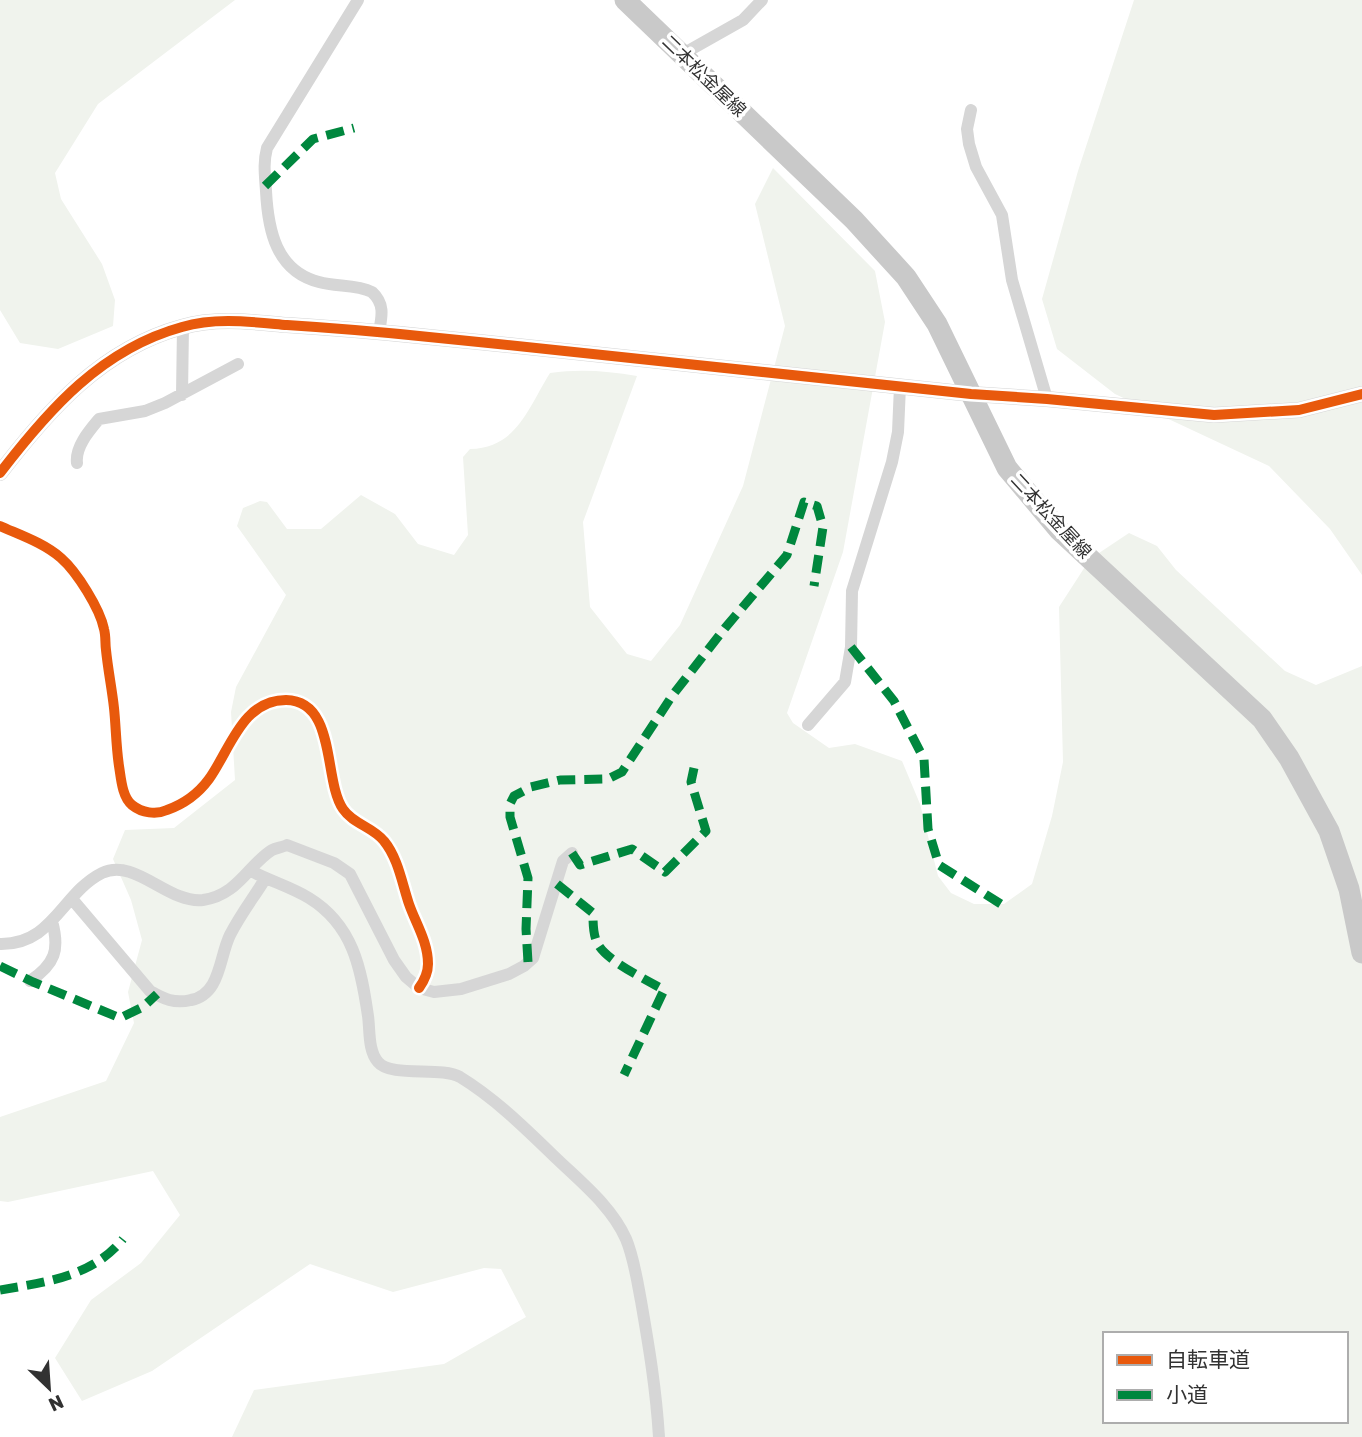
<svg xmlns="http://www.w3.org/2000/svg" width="1362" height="1437" font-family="Rubik,'Noto Sans JP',sans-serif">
<rect width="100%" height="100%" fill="#fff"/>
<path fill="#f0f3ed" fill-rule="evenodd" d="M 0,0 L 235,0 L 98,104 L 55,173 L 61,199 L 102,264 L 115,300 L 113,326 L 58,349 L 20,343 L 0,310 Z
M 1134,0 L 1362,0 L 1362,575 L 1330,529 L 1269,466 L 1115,394 L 1057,349 L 1042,299 L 1078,171 Z
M 773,168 L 875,271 L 885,322 L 843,552 L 787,713 L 793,723 L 829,748 L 855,744 L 902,761 L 920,804 L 938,876 L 951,893 L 974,904 L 1004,904 L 1032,884 L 1052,816 L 1063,762 L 1059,607 L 1090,559 L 1129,533 L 1157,546 L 1176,570 L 1285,671 L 1316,685 L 1362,666 L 1362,1437 L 232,1437 L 254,1390 L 444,1364 L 526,1317 L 501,1269 L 484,1268 L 393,1292 L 310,1264 L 152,1371 L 82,1401 L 55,1358 L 91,1300 L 141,1263 L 180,1215 L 153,1171 L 8,1202 L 0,1201 L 0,1117 L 106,1081 L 134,1023 L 128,992 L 142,940 L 131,900 L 113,859 L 125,830 L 174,828 L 235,780 L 231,712 L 236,687 L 286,595 L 237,526 L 243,508 L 260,501 L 267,502 L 287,529 L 321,529 L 361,495 L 395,514 L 418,544 L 454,555 L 468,535 L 463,457 L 470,449 C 517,448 528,408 550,373 C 580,369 607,371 637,376 L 583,522 L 590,607 L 627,654 L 651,661 L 680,625 L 743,486 L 785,326 L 755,204 ZM 1105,1334 L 1346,1334 L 1346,1421 L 1105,1421 Z"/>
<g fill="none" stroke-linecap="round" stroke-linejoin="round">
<path stroke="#d6d6d6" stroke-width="12" d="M 358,0 L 267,148 C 263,163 265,176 266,191 C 268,230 276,271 319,282 C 336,287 356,284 372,292 C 385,304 382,316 379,332
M 681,55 L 743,20 L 762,0
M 971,110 L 967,129 L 969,144 L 976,167 L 1002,215 L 1012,280 L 1047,399
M 182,395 L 183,326
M 77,463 C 75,447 89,431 99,419 L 145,411 L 165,403 L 238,364
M 0,526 C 20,535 44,543 61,558 C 77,572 100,609 104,629 C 106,636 105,644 106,650 C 108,670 112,689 114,708 C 116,727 116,746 119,766 C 121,778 122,797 132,805 C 142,813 156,815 167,810 C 184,804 198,794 209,779 C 230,750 242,700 286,700 C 337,701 323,780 343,809 C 353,824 373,827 384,841 C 398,858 402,883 409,904 C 416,924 428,942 428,964 C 428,973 424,981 419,988
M 808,725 L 845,682 L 851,647 L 852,591 L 892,462 L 898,432 L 900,386
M 251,871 C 270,881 291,887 309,898 C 353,925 361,968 368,1016 C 370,1030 368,1051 378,1062 C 391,1078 441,1066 460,1077 C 496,1099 527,1130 557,1159 C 582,1183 612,1207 626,1239 C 634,1258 637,1280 641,1301 C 649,1347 656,1389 659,1437
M 72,899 L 150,991 C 164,999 174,1004 191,1000 C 221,994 219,957 230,935 C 240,915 254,897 265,879
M 0,944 C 53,945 62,893 102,873 C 135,857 168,904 203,900 C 238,895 248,865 272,850 C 276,848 283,847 287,845 L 334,863 L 350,874 L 394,960 L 406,977 L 419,988 L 434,992 L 461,989 L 509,974 L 524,966 L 533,958 L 563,861 L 572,853
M 30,981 C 55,964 60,950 52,921"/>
<path stroke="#d6d6d6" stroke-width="16" d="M 0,473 C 49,409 102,349 182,327 C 216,317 252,322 287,325 C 334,328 382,332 429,337 C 610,355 791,374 971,394 L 1047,399 L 1214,415 L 1299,410 L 1362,394"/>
<path stroke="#c9c9c9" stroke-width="21" d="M 625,0 L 854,220 L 906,277 L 937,324 L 1007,468 L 1059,530 L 1262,719 L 1289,758 L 1329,831 L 1349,889 L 1362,953"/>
<path stroke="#00873e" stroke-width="9" stroke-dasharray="18 9" stroke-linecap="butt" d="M 265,186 L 313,139 L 354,128
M 851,647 L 894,701 L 924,759 L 928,829 L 939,865 L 1004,906
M 572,853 L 580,865 L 632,849 L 665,872 L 706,831 L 691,782 L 694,768
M 557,884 L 593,913 C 593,924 593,937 599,946 C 609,962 647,980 664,990 L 624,1075
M 528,962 L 526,929 L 528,878 L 510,817 L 510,804 L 514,796 L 531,787 L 560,780 L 608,779 L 622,772 L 672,696 L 725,628 L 787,555 L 804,502 L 817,506 L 823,527 L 814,586
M 0,966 L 33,982 L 120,1018 L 143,1007 L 157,994
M 0,1290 C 46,1282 92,1277 123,1239"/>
<g stroke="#fff" stroke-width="15">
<path id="cycleway" d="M 0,473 C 49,409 102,349 182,327 C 216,317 252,322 287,325 C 334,328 382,332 429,337 C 610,355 791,374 971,394 L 1047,399 L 1214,415 L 1299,410 L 1362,394
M 0,526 C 20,535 44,543 61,558 C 77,572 100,609 104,629 C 106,636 105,644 106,650 C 108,670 112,689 114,708 C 116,727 116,746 119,766 C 121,778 122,797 132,805 C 142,813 156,815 167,810 C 184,804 198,794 209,779 C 230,750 242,700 286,700 C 337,701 323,780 343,809 C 353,824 373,827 384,841 C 398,858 402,883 409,904 C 416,924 428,942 428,964 C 428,973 424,981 419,988"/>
</g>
<use href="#cycleway" stroke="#e8590c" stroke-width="10"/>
</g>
<g text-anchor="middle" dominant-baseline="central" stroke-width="7" stroke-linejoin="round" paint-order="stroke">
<g font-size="18" fill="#323232" stroke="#fff">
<text transform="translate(704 76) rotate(44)">二本松金屋線</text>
<text transform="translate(1051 516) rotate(47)">二本松金屋線</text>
</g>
</g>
<rect x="1103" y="1332" width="245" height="91" fill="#ffffff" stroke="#adadad" stroke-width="2"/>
<rect x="1117" y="1355" width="35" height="10" fill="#e8590c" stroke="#adadad" stroke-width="2"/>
<text x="1166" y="1367" font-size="21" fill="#323232">自転車道</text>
<rect x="1117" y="1390" width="35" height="10" fill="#00873e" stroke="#adadad" stroke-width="2"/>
<text x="1166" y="1402" font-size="21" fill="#323232">小道</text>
<g transform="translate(49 1388) rotate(155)" stroke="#ffffff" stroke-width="5" paint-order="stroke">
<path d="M0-5L12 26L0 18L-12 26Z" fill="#323232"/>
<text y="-10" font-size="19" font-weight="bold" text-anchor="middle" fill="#323232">N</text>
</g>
</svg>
